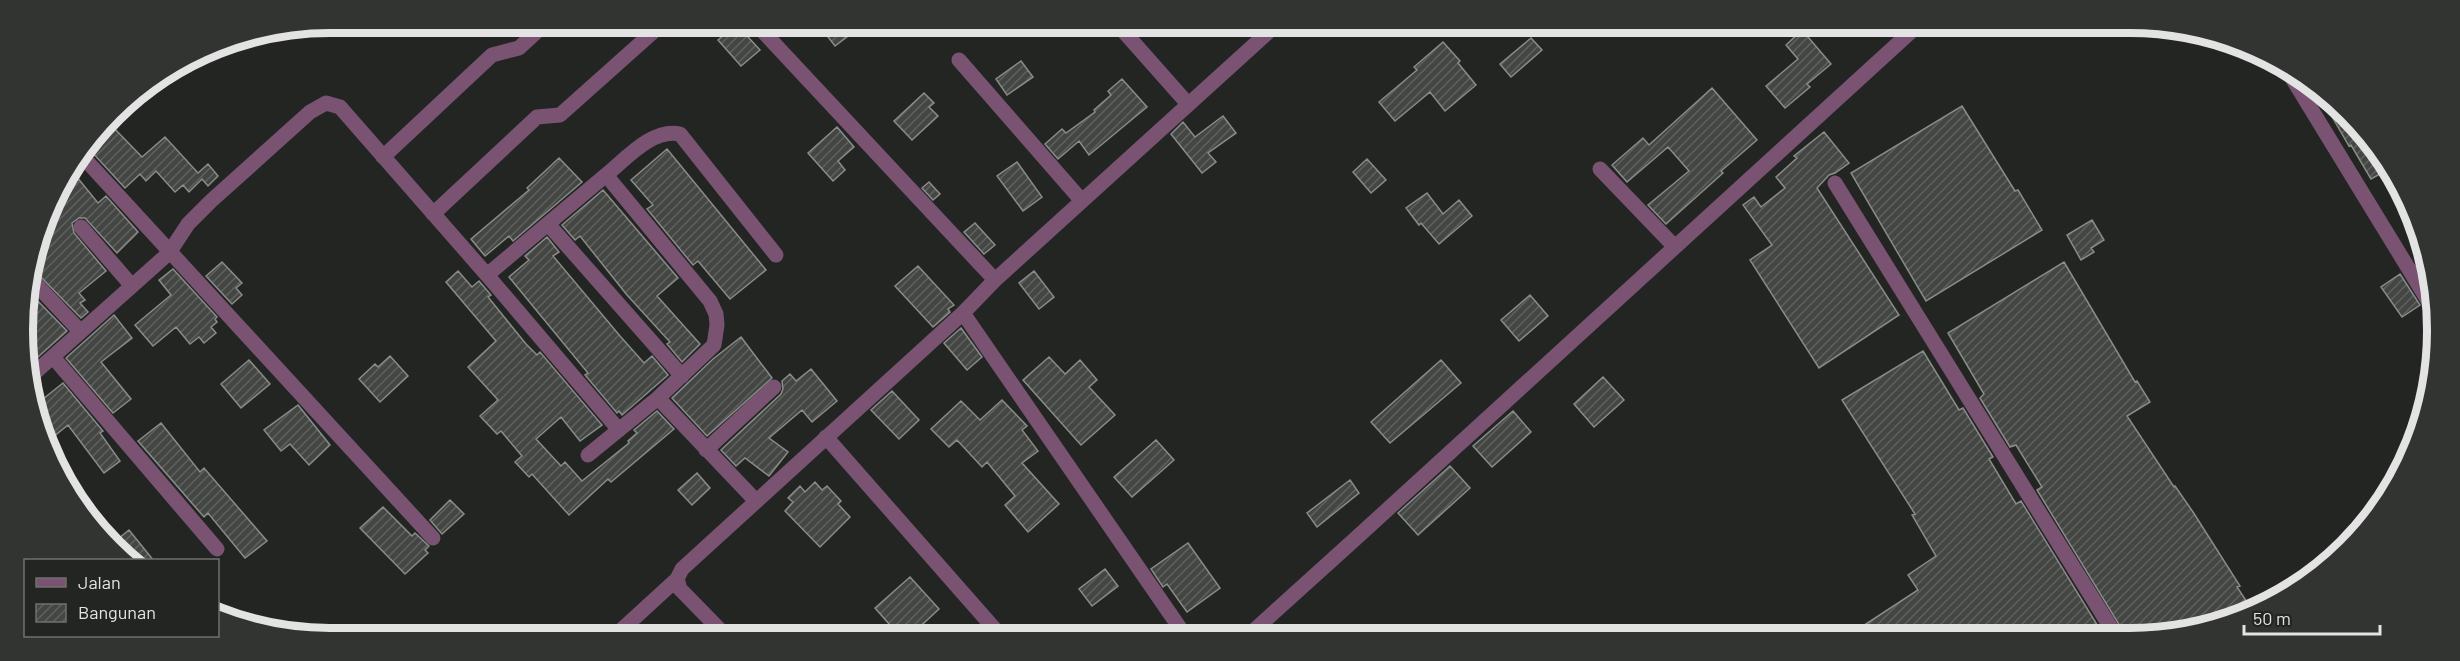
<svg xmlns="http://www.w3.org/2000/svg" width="2460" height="661" font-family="Barlow,sans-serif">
<defs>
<pattern id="building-hatch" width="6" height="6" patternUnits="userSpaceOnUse" patternTransform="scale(1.5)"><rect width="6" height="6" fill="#444644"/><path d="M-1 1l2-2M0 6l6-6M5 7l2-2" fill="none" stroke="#5f615f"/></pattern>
</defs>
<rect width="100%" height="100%" fill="#232522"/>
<path fill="url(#building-hatch)" stroke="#898c89" stroke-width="1.5" d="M 736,24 L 760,50 L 741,66 L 718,40 Z
M 818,24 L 864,24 L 835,46 Z
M 1802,30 L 1831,64 L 1807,84 L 1810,87 L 1785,108 L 1766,86 L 1798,59 L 1786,45 Z
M 1531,38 L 1542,50 L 1511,77 L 1500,64 Z
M 1443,42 L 1460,61 L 1458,63 L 1476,85 L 1445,111 L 1430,92 L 1395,121 L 1379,102 L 1417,70 L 1414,67 Z
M 1021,61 L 1033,77 L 1007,95 L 996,79 Z
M 1122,79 L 1147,107 L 1089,155 L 1079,141 L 1058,159 L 1045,144 L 1062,129 L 1066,133 L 1095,112 L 1094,110 L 1111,95 L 1108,91 Z
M 1712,88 L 1757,140 L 1721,171 L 1723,173 L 1666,224 L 1648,205 L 1689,171 L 1668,147 L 1627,182 L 1612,165 L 1643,138 L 1649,145 Z
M 924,93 L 934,103 L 929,107 L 938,116 L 912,140 L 894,121 Z
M 2329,103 L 2385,159 L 2389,169 L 2371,179 L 2351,145 L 2349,146 L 2326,106 Z
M 1962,106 L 2015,191 L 2018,190 L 2042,230 L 1926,301 L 1851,173 Z
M 1223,116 L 1236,133 L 1208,153 L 1216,162 L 1202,173 L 1171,134 L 1183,122 L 1195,137 Z
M 109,123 L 142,157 L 165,137 L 198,173 L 208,164 L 218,176 L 208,186 L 202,179 L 189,192 L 183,185 L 175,192 L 156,171 L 146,181 L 140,174 L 125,188 L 89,149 Z
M 837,127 L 854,147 L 838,161 L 845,170 L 833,181 L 808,153 Z
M 1824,132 L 1849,163 L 1835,173 L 1829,175 L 1817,188 L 1899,315 L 1819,368 L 1750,260 L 1772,245 L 1743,205 L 1754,197 L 1761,207 L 1785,188 L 1776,177 L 1797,158 L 1794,156 Z
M 667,149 L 766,270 L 730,299 L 698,261 L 693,265 L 647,209 L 653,205 L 631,180 Z
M 559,158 L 582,182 L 513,241 L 509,236 L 485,256 L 471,239 L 529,190 L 527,188 Z
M 1367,159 L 1386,180 L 1371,193 L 1353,172 Z
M 1017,162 L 1042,197 L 1023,211 L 997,176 Z
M 72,171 L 98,203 L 106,196 L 138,232 L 117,253 L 85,218 L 79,218 L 72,223 L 74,233 L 106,271 L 79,293 L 85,300 L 80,303 L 88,312 L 81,318 L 34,270 L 54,194 Z
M 929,182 L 940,194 L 933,200 L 922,188 Z
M 603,190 L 678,278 L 657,296 L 700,344 L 682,362 L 667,344 L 670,342 L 627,295 L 580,236 L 575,240 L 562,225 Z
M 1427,193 L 1443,214 L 1459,200 L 1472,216 L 1439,244 L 1421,223 L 1419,225 L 1406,208 Z
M 2092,220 L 2104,240 L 2091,248 L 2094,252 L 2081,260 L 2067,235 Z
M 975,223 L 995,245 L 984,254 L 964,232 Z
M 547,237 L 559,252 L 553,256 L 620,336 L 644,363 L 652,356 L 668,375 L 622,415 L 619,411 L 617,413 L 585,375 L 588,373 L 509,277 L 529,260 L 525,256 Z
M 222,262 L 242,283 L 236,288 L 242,295 L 232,304 L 206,276 Z
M 2064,262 L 2135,382 L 2137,381 L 2150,402 L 2127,416 L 2174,487 L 2175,486 L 2193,512 L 2240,586 L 2237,587 L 2253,611 L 2248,615 L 2169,636 L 2126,636 L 2037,490 L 2042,487 L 2016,445 L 2010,447 L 1980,398 L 1984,394 L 1948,333 Z
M 918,266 L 954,305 L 948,309 L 950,312 L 933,327 L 895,286 Z
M 173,269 L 217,317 L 215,319 L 217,322 L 211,327 L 216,333 L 204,343 L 199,337 L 190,344 L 176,327 L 153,346 L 135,325 L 171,295 L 159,280 Z
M 458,271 L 472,287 L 479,281 L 491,295 L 488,297 L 526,344 L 537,355 L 540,352 L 602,425 L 580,441 L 561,417 L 536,439 L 561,466 L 565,462 L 582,481 L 629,443 L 628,441 L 637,433 L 634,430 L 657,411 L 674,429 L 611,482 L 608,479 L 569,515 L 532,474 L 529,477 L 515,462 L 522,456 L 501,431 L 497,434 L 480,416 L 498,400 L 468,367 L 496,341 L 446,282 Z
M 1034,271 L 1054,297 L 1039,309 L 1019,283 Z
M 2400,274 L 2420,305 L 2402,317 L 2381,287 Z
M 28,291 L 67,331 L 29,365 L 23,311 Z
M 1530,295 L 1548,316 L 1519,341 L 1501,320 Z
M 114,315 L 132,338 L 101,362 L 131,399 L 113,413 L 66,358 Z
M 961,328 L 982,357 L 967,370 L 944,343 Z
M 741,337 L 772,378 L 707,436 L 672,398 L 713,359 Z
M 1923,351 L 1959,410 L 1963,408 L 1993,457 L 1989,459 L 2016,504 L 2021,501 L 2104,636 L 1849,635 L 1918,590 L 1908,575 L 1936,556 L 1912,515 L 1915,514 L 1842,400 Z
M 390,356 L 408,376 L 380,402 L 359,379 L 375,364 L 378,367 Z
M 1049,357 L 1065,374 L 1080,360 L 1097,380 L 1089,387 L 1115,415 L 1081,445 L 1023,380 Z
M 249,360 L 270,384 L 241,408 L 221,384 Z
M 1441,360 L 1461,383 L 1390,443 L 1371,422 Z
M 811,369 L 837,401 L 812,422 L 802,410 L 769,438 L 788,452 L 769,476 L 745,458 L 736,466 L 721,450 L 781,394 L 783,389 L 782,381 L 790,374 L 796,381 Z
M 1603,377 L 1624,400 L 1594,427 L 1574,404 Z
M 63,383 L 103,431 L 100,433 L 120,461 L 104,473 L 68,425 L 48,441 L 33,411 L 33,407 Z
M 892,391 L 919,420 L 899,439 L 871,410 Z
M 1002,400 L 1027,426 L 1022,430 L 1038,451 L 1022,463 L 1059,504 L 1028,532 L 1005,505 L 1015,496 L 987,462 L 982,467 L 957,440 L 949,447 L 931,429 L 961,401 L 980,420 Z
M 298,405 L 330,445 L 309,465 L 290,444 L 281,451 L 264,430 Z
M 1513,411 L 1531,432 L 1492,467 L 1473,446 Z
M 161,423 L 200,472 L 204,468 L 267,541 L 245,558 L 208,513 L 204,517 L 138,441 Z
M 1156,440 L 1174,460 L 1132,497 L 1114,477 Z
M 1450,466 L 1470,488 L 1418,535 L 1398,513 Z
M 697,473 L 710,488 L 692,505 L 678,490 Z
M 1350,480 L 1359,493 L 1317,527 L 1307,513 Z
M 815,482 L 822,490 L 827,486 L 841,501 L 838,504 L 850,517 L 820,547 L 785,511 L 793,502 L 788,498 L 800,486 L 805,492 Z
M 450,500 L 464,514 L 442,534 L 430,520 Z
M 383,507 L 412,536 L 415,533 L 429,546 L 425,550 L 428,553 L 405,574 L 360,528 Z
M 129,530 L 154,561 L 132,561 L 113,543 Z
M 1188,543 L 1220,588 L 1187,612 L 1167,584 L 1163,587 L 1151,569 Z
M 1105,569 L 1118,586 L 1092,606 L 1079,589 Z
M 910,577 L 939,609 L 912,634 L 898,634 L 875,608 Z"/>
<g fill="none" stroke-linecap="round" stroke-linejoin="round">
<path stroke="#7a5272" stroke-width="15" d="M 756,24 L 995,280
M 1118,25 L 1188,104
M 959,60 L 1082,201
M 2286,68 L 2432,307
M 83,157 L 433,538
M 383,157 L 492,55 L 519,48 L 546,23
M 1600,169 L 1674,246
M 606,175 C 626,159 652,128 680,134 L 776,255
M 1835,183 L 2116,636
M 433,214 L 537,117 L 560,115 L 662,24
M 548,224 L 682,376
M 81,227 L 132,286
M 487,275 L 619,430
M 31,279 L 80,331
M 963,313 L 1184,634
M 53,357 L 217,549
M 30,377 L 169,253 L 188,224 L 211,201 L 310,112 L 326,103 L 340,107 L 487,275 L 606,175 L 710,301 L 716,314 L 717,325 L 714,345 L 658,398 L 588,455
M 658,398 L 756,501
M 826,437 L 999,634
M 706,450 L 774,387
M 618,633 L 677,579
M 723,633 L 680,589 L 677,579 L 682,569 L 963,313 L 995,280 L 1276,25
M 1250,634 C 1473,433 1694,230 1916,27"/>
</g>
<path d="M0 0H2460V661H0ZM330 33H2130A297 297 0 0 1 2427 330V331A297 297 0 0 1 2130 628H330A297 297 0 0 1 33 331V330A297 297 0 0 1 330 33Z" fill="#323431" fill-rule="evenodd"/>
<path fill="none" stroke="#e2e3e2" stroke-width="8" d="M330 33H2130A297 297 0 0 1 2427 330V331A297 297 0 0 1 2130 628H330A297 297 0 0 1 33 331V330A297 297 0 0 1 330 33Z"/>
<rect x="24" y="559" width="195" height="78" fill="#232522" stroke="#6f716f" stroke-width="1.5"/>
<rect x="36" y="578" width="30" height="9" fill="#7a5272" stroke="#6f716f" stroke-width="1.5"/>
<text x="78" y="589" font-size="18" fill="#e2e3e2">Jalan</text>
<rect x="36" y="604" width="30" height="18" fill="url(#building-hatch)" stroke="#6f716f" stroke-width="1.5"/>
<text x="78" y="619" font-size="18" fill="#e2e3e2">Bangunan</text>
<path d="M2244 625v9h136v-9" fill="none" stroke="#e2e3e2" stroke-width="3"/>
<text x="2253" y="625" font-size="18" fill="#e2e3e2" stroke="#232522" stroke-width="4.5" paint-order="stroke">50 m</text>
</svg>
